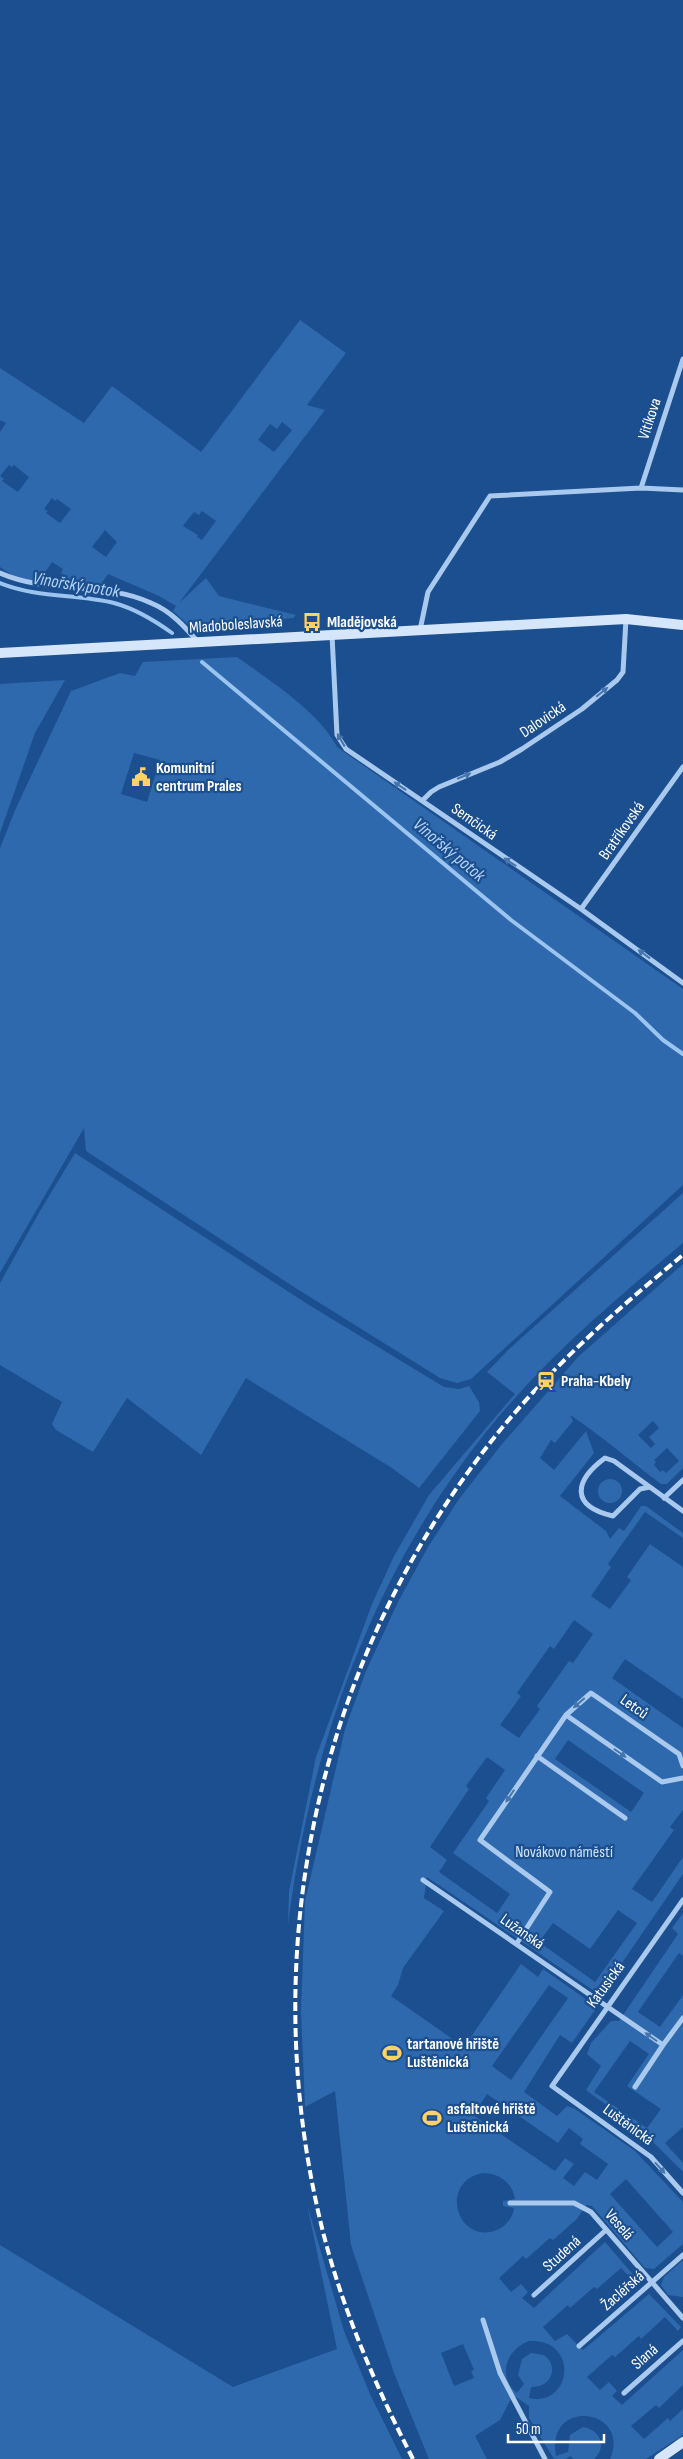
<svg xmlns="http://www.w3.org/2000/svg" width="683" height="2459" font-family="'Sofia Sans Condensed',sans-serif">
<rect width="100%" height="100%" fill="#1b4f8f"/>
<path fill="#2e69ad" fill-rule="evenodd" d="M 300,320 L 346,353 L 307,405 L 325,410 L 179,603 L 206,578 L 219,596 L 296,615 L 293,618 L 191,627 L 173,611 L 176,606 L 159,596 L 108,574 L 99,587 C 67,584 26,589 0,567 L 0,476 L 4,479 L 2,481 L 18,492 L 29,477 L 14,465 L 12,467 L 9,465 L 0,476 L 0,432 L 6,423 L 0,420 L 0,368 L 84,423 L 112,386 L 201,452 ZM 282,422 L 292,430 L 274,452 L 258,440 L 270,424 L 277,429 ZM 52,498 L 55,501 L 57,499 L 71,509 L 60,523 L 46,513 L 48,511 L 44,509 ZM 202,511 L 216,521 L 202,540 L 197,537 L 198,535 L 183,526 L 194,512 L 199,515 ZM 105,530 L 117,542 L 106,557 L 92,547 ZM 52,562 L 63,569 L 61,573 L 67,577 L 64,584 L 60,582 L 59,584 L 51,583 L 42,577 Z
M 237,657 C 270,681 318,711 337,747 L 683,989 L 683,1185 L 471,1379 L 457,1383 L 440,1378 L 294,1287 L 86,1151 L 84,1128 L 0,1273 L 0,848 L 16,808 L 71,691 L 120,673 L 135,676 L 143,662 ZM 134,753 L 160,760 L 147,802 L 121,794 Z
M 65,680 L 35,733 L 0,833 L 0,684 Z
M 75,1153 L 309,1305 L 444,1387 L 459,1389 L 469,1386 L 479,1402 L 480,1411 L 419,1488 L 392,1468 L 246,1378 L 201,1455 L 127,1398 L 93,1452 L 56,1430 L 52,1424 L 62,1402 L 0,1365 L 0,1283 L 40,1211 Z
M 683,1193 L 683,1243 C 634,1284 585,1325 540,1371 C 393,1522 314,1718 288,1925 L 289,1891 L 316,1757 L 372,1604 L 394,1556 L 429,1495 L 515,1394 L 487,1372 L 507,1351 Z
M 683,1264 L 683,1468 L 667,1484 L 661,1484 C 630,1461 602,1436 570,1415 L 573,1421 L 555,1443 L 551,1440 L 540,1458 L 554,1470 L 586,1431 L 594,1453 L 560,1496 L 606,1531 L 610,1539 L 619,1528 L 624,1531 L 641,1506 L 646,1506 L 683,1533 L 683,1538 L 645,1512 L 608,1564 L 611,1567 L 591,1596 L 610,1609 L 631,1580 L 627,1577 L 650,1544 L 683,1567 L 683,1699 L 625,1659 L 612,1678 L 683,1728 L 683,1810 L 670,1827 L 674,1830 L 632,1889 L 652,1902 L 683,1857 L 683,1874 L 600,1995 L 427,1877 L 424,1898 L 444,1911 L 403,1968 L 398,1985 L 391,1996 L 464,2047 L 521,1964 L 538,1977 L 543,1969 L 597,2007 L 572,2043 L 560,2035 L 524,2092 L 557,2116 L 567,2106 L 575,2109 L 635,2151 L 683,2202 L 683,2244 L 654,2269 L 645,2268 L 592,2206 L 586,2205 L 577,2219 L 553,2240 L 550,2238 L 526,2259 L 523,2256 L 499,2278 L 511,2292 L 521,2284 L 528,2292 L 522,2298 L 534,2308 L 605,2242 L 637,2279 L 634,2281 L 621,2268 L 597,2289 L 594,2287 L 570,2308 L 568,2305 L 543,2327 L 555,2341 L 567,2334 L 583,2350 L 649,2294 L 681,2327 L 678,2331 L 665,2317 L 641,2339 L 639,2336 L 615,2357 L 612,2355 L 587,2377 L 600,2390 L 609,2382 L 617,2391 L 612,2396 L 622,2405 L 683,2350 L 683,2385 L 659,2408 L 656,2405 L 631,2426 L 644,2439 L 668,2418 L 670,2421 L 683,2409 L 683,2435 L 646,2459 L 610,2459 C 632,2408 545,2397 556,2456 L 568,2452 L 570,2435 L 583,2427 C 601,2430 607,2447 594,2459 L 574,2459 L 570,2456 L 566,2459 L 554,2459 L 529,2418 L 529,2406 L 513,2395 L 500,2420 L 475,2436 L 487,2459 L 429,2459 L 394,2373 L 351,2245 L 335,2091 L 305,2107 L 301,2011 L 305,1901 L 345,1729 L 366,1671 L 398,1602 L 428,1547 L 459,1499 L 502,1444 L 578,1357 ZM 653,1421 L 659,1428 L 649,1437 L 655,1444 L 651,1448 L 638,1435 ZM 667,1448 L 679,1461 L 666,1473 L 663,1470 L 660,1472 L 654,1465 L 656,1462 L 654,1460 ZM 574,1620 L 593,1634 L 573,1663 L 569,1661 L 537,1706 L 540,1709 L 519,1738 L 500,1725 L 521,1696 L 517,1693 L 550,1646 L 554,1649 ZM 568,1740 L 644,1793 L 631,1812 L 555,1759 ZM 487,1757 L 505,1770 L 486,1798 L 489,1801 L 453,1853 L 510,1894 L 497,1913 L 439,1872 L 447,1860 L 430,1847 L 469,1789 L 466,1786 ZM 618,1910 L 637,1923 L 595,1982 L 539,1942 L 553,1923 L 590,1949 ZM 549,1985 L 568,1998 L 511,2080 L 492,2066 ZM 487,2094 L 558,2143 L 569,2128 L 583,2139 L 580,2144 L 608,2164 L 597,2180 L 585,2172 L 574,2186 L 563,2178 L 574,2164 L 565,2158 L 555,2171 L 473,2115 ZM 482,2173 C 499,2173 512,2182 515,2199 L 503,2201 L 503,2206 L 514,2208 C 513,2217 507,2225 499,2229 C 460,2248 436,2184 482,2173 ZM 626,2179 L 673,2232 L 657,2247 L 610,2194 ZM 529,2341 C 580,2338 572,2408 529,2398 L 531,2387 C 551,2388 560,2367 544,2355 L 531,2353 L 522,2359 L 518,2375 L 524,2384 L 517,2393 C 496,2376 507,2349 529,2341 ZM 463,2344 L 474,2370 L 471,2371 L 474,2378 L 454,2386 L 441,2353 Z
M598 1491a12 12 0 1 1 24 0a12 12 0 1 1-24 0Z
M 683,1913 L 683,1956 L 679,1953 L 638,2012 L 660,2027 L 683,1995 L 683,2127 L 665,2143 L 683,2163 L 683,2172 L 644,2133 L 586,2090 L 601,2066 L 587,2054 L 591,2043 L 611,2021 L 619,2021 L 678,1934 L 672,1928 ZM 630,2041 L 649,2054 L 627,2086 L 661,2109 L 647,2128 L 594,2092 Z
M 307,2204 L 344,2331 L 370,2394 L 402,2459 L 0,2459 L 0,2245 L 233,2387 L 337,2349 Z
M 683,2260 L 683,2297 L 668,2295 L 661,2285 L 664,2277 Z"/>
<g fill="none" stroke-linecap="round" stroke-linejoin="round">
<path stroke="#9cc4f0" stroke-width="4" d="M 0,583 C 37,598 76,594 114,603 C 136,609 154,620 172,633
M 202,662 L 511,920 L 635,1013 L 663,1040 L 683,1054"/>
<path stroke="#a9c9ee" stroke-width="5" d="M 641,488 L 683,359
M 0,573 C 50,595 104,581 151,603 C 171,611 185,627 198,642
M 420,630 L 428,592 L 490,496 L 641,488 L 683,490
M 332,635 L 337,735 L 346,749 L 581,909 L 683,983
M 423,800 L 431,792 L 439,787 L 500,762 L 522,749 L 582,709 L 617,680 L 623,672 L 626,619
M 581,909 L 683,767
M 650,1487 L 640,1489 L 613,1516 C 570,1506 574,1481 605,1458 L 614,1461 L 683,1511
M 664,1498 L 683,1480
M 566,1715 L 662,1782 L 683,1778
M 537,1756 L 625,1818
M 423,1880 L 663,2045 L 683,2018
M 683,1900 L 552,2086 L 651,2157 L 683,2193
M 517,1943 L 550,1892 L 480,1840 L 566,1715 L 591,1693 L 679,1754 L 683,1766
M 635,2087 L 663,2045
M 510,2203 L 574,2203 L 591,2212 L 683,2318
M 534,2295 L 606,2230
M 483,2320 L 500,2373 L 545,2459
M 579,2346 L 683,2255
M 624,2393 L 683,2341"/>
<path stroke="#d6e6fa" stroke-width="10" d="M 0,653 L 626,619 L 683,625
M 659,2459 L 683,2442"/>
<path stroke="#fff" stroke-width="4" stroke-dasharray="9 4" stroke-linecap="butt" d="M 413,2459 C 376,2387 343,2311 323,2232 C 252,1948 319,1649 506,1423 C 559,1360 620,1307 683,1255"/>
</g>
<defs><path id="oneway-solid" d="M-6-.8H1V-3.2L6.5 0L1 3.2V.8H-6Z" transform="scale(1.25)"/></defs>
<g fill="#4674ac">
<use href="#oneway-solid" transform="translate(602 692) rotate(-39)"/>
<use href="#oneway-solid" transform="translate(341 740) rotate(-120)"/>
<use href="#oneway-solid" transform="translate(464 776) rotate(-23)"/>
<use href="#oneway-solid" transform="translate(400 786) rotate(-146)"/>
<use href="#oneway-solid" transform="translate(510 862) rotate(-146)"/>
<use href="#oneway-solid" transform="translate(644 954) rotate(-144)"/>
<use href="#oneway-solid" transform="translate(579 1703) rotate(139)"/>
<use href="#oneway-solid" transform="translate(620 1753) rotate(35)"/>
<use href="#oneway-solid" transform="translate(510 1796) rotate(124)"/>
<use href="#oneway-solid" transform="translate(651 2037) rotate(-145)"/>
<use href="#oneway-solid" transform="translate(660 2168) rotate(48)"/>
</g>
<defs>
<g id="bus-bare" transform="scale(1.5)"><path d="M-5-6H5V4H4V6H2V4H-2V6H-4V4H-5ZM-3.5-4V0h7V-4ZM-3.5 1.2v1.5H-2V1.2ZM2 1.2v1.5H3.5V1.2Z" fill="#ffd166" stroke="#1b4f8f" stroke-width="2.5" paint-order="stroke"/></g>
<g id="civic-bare" transform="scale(1.5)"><path d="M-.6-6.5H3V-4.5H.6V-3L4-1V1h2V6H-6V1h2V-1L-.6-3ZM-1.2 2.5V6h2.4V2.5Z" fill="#ffd166" stroke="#1b4f8f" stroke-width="2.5" paint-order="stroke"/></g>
<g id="station-bare" transform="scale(1.5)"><path d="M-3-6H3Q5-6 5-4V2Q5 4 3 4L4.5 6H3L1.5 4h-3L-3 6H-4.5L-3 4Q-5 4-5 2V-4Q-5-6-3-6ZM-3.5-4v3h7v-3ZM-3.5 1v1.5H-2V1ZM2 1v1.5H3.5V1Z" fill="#ffd166" stroke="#1b4f8f" stroke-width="2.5" paint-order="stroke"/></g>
<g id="stadium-bare" transform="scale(1.5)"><path d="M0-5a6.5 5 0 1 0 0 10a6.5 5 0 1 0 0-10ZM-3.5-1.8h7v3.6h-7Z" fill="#ffd166" stroke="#1b4f8f" stroke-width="2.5" paint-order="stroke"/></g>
</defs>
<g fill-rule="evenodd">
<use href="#bus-bare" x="312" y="622"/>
<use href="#civic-bare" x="141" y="777"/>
<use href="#station-bare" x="546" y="1381"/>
<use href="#stadium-bare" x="392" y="2053"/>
<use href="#stadium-bare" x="432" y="2118"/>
</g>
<g text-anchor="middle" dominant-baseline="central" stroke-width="4.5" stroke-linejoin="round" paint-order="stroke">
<g font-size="16" fill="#fff" stroke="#1b4f8f">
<text transform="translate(650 419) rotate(-72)">Vitíkova</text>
<text transform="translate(236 625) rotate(-4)">Mladoboleslavská</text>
<text transform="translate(543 720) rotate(-34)">Dalovická</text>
<text transform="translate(474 822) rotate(35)">Semčická</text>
<text transform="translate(622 831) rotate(-55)">Bratříkovská</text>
<text transform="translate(634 1707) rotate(35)">Letců</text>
<text transform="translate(522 1932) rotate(35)">Lužanská</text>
<text transform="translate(606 1985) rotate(-54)">Katusická</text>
<text transform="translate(628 2125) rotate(36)">Luštěnická</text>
<text transform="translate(619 2225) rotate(49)">Veselá</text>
<text transform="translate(562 2254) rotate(-42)">Studená</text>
<text transform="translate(623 2291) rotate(-41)">Žacléřská</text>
<text transform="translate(645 2357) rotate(-41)">Slaná</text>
</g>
<g font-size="16" font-weight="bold" fill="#fff" stroke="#1b4f8f" text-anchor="start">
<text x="327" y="622">Mladějovská</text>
<text x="156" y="768">Komunitní<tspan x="156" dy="18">centrum Prales</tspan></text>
<text x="561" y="1381">Praha-Kbely</text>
<text x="407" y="2044">tartanové hřiště<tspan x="407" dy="18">Luštěnická</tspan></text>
<text x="447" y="2109">asfaltové hřiště<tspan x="447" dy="18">Luštěnická</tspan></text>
</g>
<g font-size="16" fill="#cfe3fa" stroke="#1b4f8f">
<text x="564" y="1852">Novákovo náměstí</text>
</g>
<g font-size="18" font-style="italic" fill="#b5d3f5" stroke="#1b4f8f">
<text transform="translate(76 585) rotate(9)">Vinořský potok</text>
<text transform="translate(449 850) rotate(40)">Vinořský potok</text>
</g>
</g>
<path d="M508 2434v8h96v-8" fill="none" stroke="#ffffff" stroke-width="2.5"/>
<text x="516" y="2434" font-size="15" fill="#ffffff" stroke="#1b4f8f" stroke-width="4" paint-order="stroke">50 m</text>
</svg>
